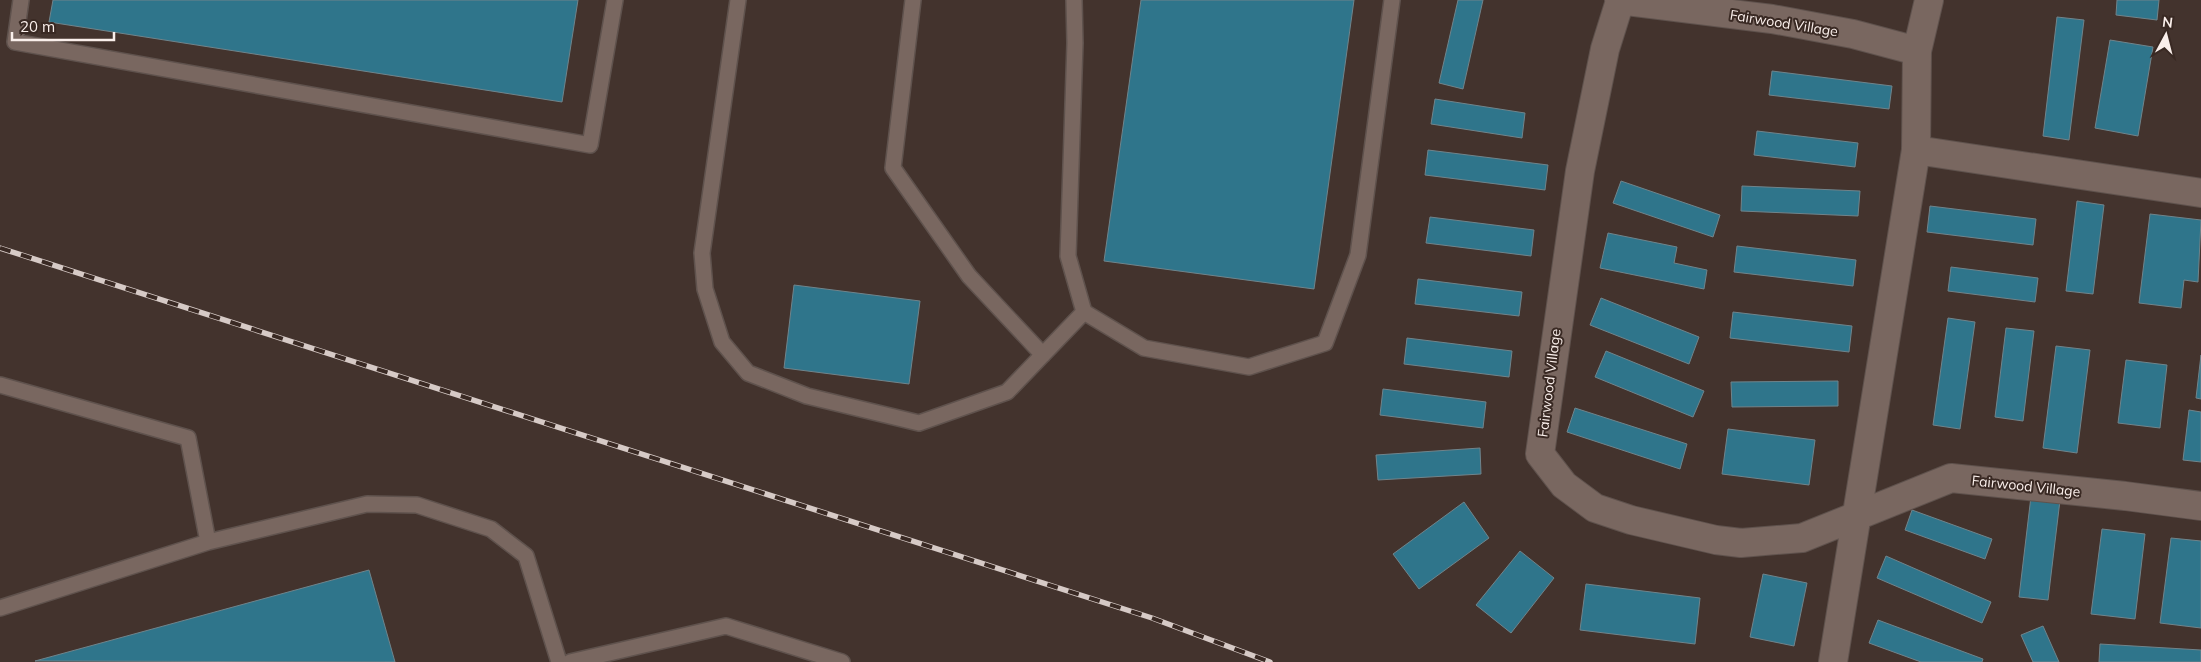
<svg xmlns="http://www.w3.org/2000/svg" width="2201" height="662" font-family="Mulish,sans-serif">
<rect width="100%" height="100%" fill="#43332d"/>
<path fill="#2f758b" stroke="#70848b" d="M 53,0 L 578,0 L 562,102 L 49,22 Z
M 1141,0 L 1354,0 L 1314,289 L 1104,261 Z
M 1458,0 L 1483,0 L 1463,89 L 1439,83 Z
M 2117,0 L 2159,0 L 2157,20 L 2116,15 Z
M 2057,17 L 2084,20 L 2069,140 L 2043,136 Z
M 2110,40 L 2153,47 L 2138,136 L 2095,128 Z
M 1772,71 L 1892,86 L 1889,109 L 1769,95 Z
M 1435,99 L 1525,113 L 1522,138 L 1431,124 Z
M 1757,131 L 1858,143 L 1855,167 L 1754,155 Z
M 1428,150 L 1548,165 L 1545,190 L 1425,175 Z
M 1621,181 L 1720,215 L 1713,237 L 1613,203 Z
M 1742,186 L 1860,191 L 1858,216 L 1741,211 Z
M 2077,201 L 2104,205 L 2093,294 L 2066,291 Z
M 1930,206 L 2036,219 L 2033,245 L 1927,232 Z
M 2150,214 L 2201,220 L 2198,282 L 2184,280 L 2181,308 L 2139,303 Z
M 1430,217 L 1534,230 L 1531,256 L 1426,243 Z
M 1608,233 L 1677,247 L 1674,263 L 1707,270 L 1704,289 L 1600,268 Z
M 1737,246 L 1856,260 L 1853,286 L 1734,272 Z
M 1951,267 L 2038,278 L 2035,302 L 1948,291 Z
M 1418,279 L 1522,292 L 1519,316 L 1415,304 Z
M 794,285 L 920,301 L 909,384 L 784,368 Z
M 1601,298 L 1699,337 L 1689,364 L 1590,325 Z
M 1733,312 L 1852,326 L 1849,352 L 1730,338 Z
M 1948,318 L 1975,322 L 1960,429 L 1933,425 Z
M 2006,328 L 2034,331 L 2023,421 L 1995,417 Z
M 1407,338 L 1512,351 L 1509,377 L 1404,364 Z
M 2056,346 L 2090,350 L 2077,453 L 2043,448 Z
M 1606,351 L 1704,391 L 1693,417 L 1595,377 Z
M 2201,355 L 2201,399 L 2196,398 Z
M 2126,360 L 2167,365 L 2160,428 L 2118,423 Z
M 1838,381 L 1838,406 L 1732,407 L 1731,382 Z
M 1383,389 L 1486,402 L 1483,428 L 1380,415 Z
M 1575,408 L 1687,444 L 1680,469 L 1567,432 Z
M 2189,410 L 2201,412 L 2201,462 L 2183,460 Z
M 1728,429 L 1815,440 L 1809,485 L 1722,474 Z
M 1480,448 L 1481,474 L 1378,480 L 1376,455 Z
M 2032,488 L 2061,492 L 2048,600 L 2019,597 Z
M 1464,502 L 1489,538 L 1419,589 L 1393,554 Z
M 1912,510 L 1992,539 L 1985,559 L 1905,530 Z
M 2102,529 L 2145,534 L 2135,619 L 2091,614 Z
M 2171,538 L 2201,541 L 2201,628 L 2160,623 Z
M 1520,551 L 1554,578 L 1511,633 L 1476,605 Z
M 1886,556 L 1991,602 L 1982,623 L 1877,578 Z
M 369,570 L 395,662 L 35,661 Z
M 1763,574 L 1807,583 L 1794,646 L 1750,637 Z
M 1586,584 L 1700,598 L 1695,644 L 1580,630 Z
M 1878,620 L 1983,659 L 1982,662 L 1921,662 L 1869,643 Z
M 2043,626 L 2059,662 L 2033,662 L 2021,635 Z
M 2100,644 L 2201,650 L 2201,662 L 2099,662 Z"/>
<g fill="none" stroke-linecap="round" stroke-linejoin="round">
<g stroke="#5f524d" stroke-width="18">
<path id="service" d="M 21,0 L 15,42 L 590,145 L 615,0
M 738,0 L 702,253 L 705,289 L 722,342 L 748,373 L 807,396 L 919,423 L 1007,392 L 1084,312
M 913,0 L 893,168 L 969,276 L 1043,355
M 1074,0 L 1075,43 L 1068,256 L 1084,312 L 1144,348 L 1249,367 L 1325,343 L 1358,255 L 1392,0
M 0,385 L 188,438 L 208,542 L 367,504 L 417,505 L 491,529 L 526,556 L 559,662
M 0,608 L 208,542
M 570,662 L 726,626 L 842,662"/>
</g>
<g stroke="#5f524d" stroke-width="30">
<path id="minor" d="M 1619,0 L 1772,19 L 1853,34 L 1917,51
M 1620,1 L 1605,49 L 1580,171 L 1540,454 L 1564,485 L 1595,508 L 1631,520 L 1716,540 L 1741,543 L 1802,538 L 1951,478 L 2125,496 L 2201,506
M 1916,150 L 2201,193
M 1833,662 L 1916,150 L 1917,51 L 1929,0"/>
</g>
<use href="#service" stroke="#796760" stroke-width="15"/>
<use href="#minor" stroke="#796760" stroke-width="28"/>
<g stroke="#d6cac6" stroke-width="5.5">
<path id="rail" d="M 0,248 L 1152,618 L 1270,662"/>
</g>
<use href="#rail" stroke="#392923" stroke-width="4" stroke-dasharray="11" stroke-linecap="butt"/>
</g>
<g text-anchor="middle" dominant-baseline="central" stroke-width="4" stroke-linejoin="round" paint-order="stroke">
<g font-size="14" fill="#faefeb" stroke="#392923">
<text transform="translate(1784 23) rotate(9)">Fairwood Village</text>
<text transform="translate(1549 383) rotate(-83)">Fairwood Village</text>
<text transform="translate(2026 486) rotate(6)">Fairwood Village</text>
</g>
</g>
<g transform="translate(2166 35) rotate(7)" stroke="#392923" stroke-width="4" paint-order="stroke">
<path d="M0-4L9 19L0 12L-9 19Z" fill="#faefeb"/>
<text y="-8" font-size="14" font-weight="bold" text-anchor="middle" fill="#faefeb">N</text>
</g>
<path d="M12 32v8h102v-8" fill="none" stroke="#faefeb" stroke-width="2.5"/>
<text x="20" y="32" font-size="15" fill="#faefeb" stroke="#392923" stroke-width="4" paint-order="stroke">20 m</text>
</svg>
